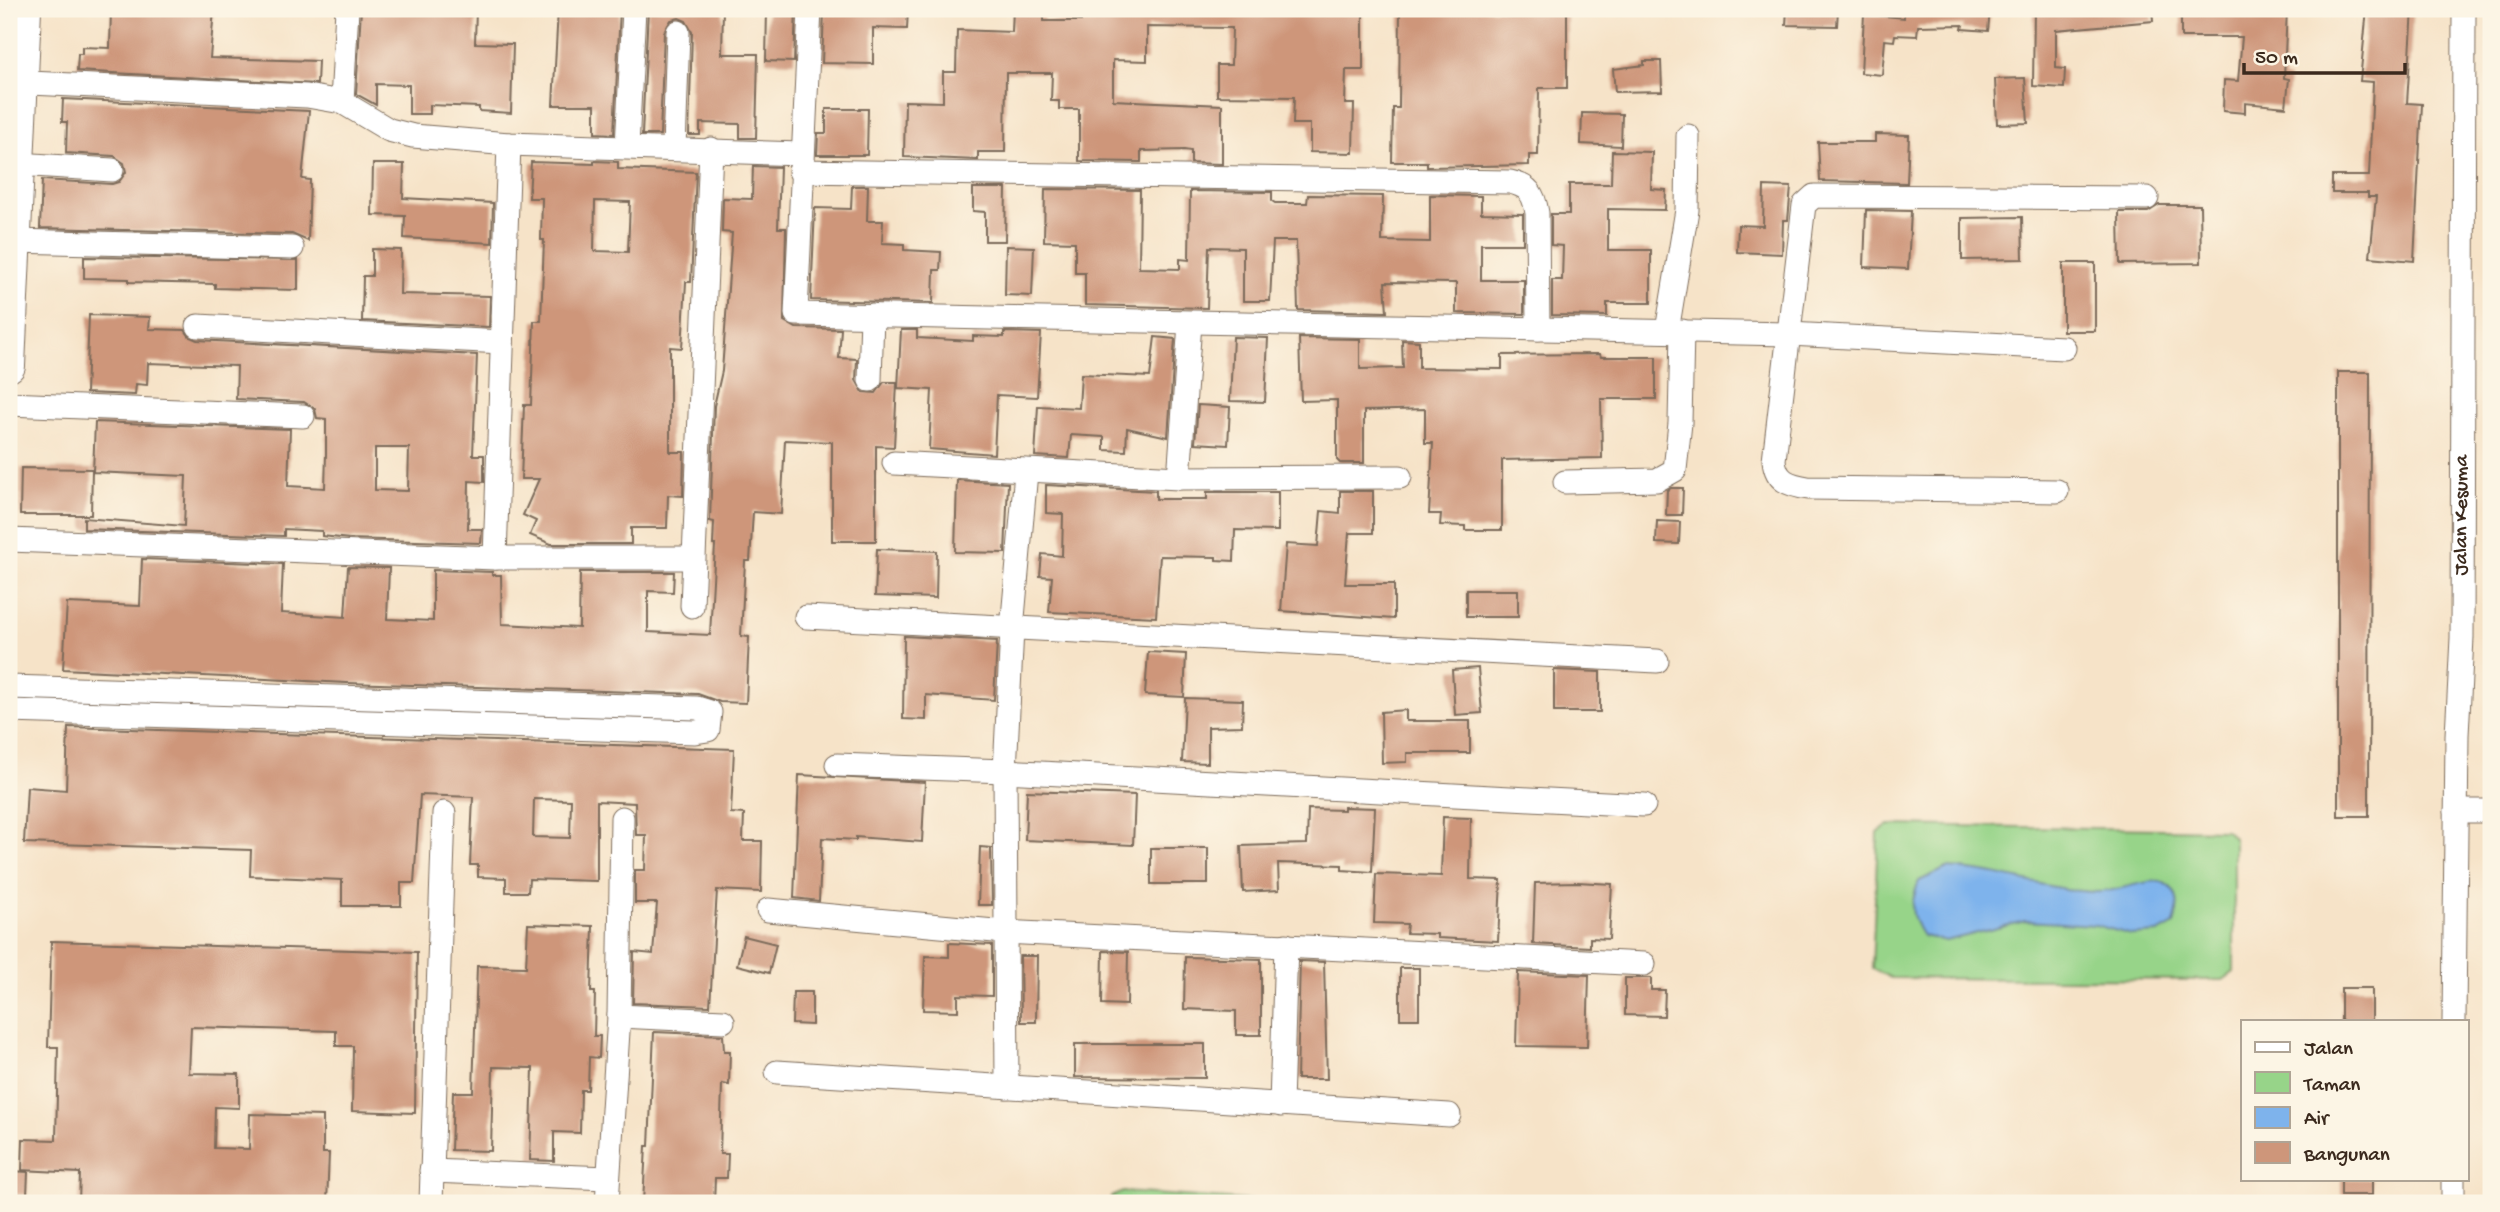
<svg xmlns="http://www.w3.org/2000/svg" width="2500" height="1212" font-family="'Gochi Hand',sans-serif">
<rect width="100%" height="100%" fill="#fcf5e5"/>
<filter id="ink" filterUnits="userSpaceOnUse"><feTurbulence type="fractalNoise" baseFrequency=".0143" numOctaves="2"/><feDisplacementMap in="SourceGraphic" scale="14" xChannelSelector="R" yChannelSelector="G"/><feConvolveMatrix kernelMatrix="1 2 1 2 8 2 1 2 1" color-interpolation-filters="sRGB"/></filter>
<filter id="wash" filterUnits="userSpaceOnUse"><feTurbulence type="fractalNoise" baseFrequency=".00686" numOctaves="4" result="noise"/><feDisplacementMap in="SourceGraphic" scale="28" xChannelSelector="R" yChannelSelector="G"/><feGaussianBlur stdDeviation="1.57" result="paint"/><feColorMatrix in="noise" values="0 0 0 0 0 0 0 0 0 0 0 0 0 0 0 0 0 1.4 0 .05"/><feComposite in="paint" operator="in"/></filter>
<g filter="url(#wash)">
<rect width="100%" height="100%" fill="#f6e3c8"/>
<path fill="#97d489" stroke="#697f54" stroke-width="2" d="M 1889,825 L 2226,830 L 2234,838 L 2234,972 L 2223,980 L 1891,978 L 1872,969 L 1878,833 Z
M 1123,1192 L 1288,1203 L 1111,1203 L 1111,1197 Z"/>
<path fill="#7eb3ec" stroke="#5c6e85" stroke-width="2" d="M 1947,868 C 1997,870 2046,890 2096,892 C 2115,893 2152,876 2164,883 C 2181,892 2179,908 2174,924 L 2158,933 L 2132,935 L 2095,925 L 2025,921 L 1946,941 L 1923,936 C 1909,915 1910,904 1919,881 Z"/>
<g id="blocks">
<path fill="#ce967a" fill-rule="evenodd" d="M 111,9 L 214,9 L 210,58 L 318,61 L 317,84 L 77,71 L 78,54 L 82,54 L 82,47 L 110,48 Z
M 361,9 L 476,9 L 475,43 L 513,44 L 511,113 L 479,111 L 479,107 L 430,105 L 430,114 L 409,114 L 409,85 L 376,84 L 376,105 L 356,94 Z
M 558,9 L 620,9 L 614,134 L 595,133 L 595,105 L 553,105 Z
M 648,9 L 723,9 L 722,54 L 758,54 L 756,138 L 740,138 L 740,124 L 700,123 L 700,135 L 689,135 L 692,32 L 686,21 L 679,18 L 671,20 L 664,32 L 660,135 L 642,135 Z
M 767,9 L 796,9 L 794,62 L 766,61 Z
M 881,9 L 908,9 L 907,29 L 873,28 L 873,64 L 822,63 L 824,11 L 881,12 Z
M 1013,9 L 1044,9 L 1044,21 L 1081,21 L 1081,17 L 1099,17 L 1099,9 L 1363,9 L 1363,70 L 1346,70 L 1345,104 L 1354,104 L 1353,153 L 1310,152 L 1310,124 L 1293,124 L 1294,97 L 1217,96 L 1217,65 L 1231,65 L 1232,28 L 1147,27 L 1147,61 L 1113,60 L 1113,100 L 1222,105 L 1222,164 L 1191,163 L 1191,151 L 1184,150 L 1141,151 L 1141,162 L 1079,161 L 1079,109 L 1059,109 L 1059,101 L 1051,101 L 1052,73 L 1006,73 L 1005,152 L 978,152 L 978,160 L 904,157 L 905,101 L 943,102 L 943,72 L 956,72 L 957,30 L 1012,32 Z
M 1400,9 L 1567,9 L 1567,88 L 1539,88 L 1538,155 L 1529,155 L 1529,165 L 1427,167 L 1427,162 L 1392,162 L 1393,108 L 1399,108 Z
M 1787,9 L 1838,9 L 1837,26 L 1786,25 Z
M 1904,9 L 1990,9 L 1988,31 L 1962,29 L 1963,25 L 1918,26 L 1917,36 L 1895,35 L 1894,41 L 1885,40 L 1882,75 L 1861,73 L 1864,14 L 1904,18 Z
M 2034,9 L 2152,9 L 2153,21 L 2056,30 L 2056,68 L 2065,69 L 2064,88 L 2033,86 Z
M 2181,9 L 2287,9 L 2284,78 L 2289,79 L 2286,107 L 2245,103 L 2245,113 L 2223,111 L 2224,80 L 2238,81 L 2242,37 L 2181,37 Z
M 2367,9 L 2413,9 L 2407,103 L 2422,104 L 2414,261 L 2370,257 L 2376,197 L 2368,197 L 2368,193 L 2332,193 L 2332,176 L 2369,176 L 2373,82 L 2360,81 Z
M 1644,61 L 1661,61 L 1662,91 L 1615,92 L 1613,69 L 1644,65 Z
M 2025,78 L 2028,123 L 1997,124 L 1995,79 Z
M 63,99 L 309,111 L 302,179 L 310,180 L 308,241 L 292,234 L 40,228 L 42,180 L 112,184 L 119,182 L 126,172 L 124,163 L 114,156 L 66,153 L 67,122 L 62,122 Z
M 826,109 L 868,109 L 867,155 L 817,155 L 818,133 L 826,133 Z
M 1582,113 L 1622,114 L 1621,146 L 1581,144 Z
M 1875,134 L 1909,135 L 1907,183 L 1820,181 L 1818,142 L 1875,142 Z
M 1612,151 L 1652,152 L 1651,189 L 1666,190 L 1665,210 L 1608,209 L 1608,250 L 1651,250 L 1651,303 L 1607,303 L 1607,316 L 1552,315 L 1552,280 L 1562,280 L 1563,246 L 1551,245 L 1551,214 L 1569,214 L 1569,184 L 1611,184 Z
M 594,161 L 618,162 L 618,169 L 696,172 L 691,282 L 686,282 L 682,348 L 670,347 L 670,452 L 684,452 L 683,496 L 668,495 L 667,528 L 631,528 L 631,544 L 551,544 L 530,535 L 536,521 L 523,515 L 539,479 L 521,479 L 524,405 L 531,405 L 534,321 L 541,321 L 544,240 L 541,240 L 542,198 L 529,198 L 531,162 L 594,164 ZM 595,201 L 630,202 L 628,252 L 594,251 Z
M 373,164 L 404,164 L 403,198 L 493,203 L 492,243 L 404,238 L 405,216 L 372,215 Z
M 753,166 L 780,167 L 778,228 L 786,228 L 784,321 L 796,328 L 841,329 L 839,358 L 857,359 L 856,380 L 863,392 L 876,393 L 884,382 L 897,382 L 894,447 L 876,446 L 876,541 L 832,541 L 832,442 L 785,440 L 781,514 L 753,512 L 750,561 L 745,561 L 741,636 L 749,637 L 746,703 L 720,702 L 698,694 L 347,683 L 63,669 L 67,603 L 140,606 L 142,559 L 283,564 L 281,613 L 345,617 L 348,567 L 389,568 L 387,619 L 433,621 L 433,570 L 492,572 L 492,575 L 501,575 L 502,624 L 579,628 L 580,572 L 674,572 L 673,592 L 648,591 L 648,632 L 710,635 L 715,545 L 713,545 L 714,522 L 710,521 L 714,406 L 722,371 L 732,233 L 722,232 L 723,198 L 752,199 Z
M 852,186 L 868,186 L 867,221 L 883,221 L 882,243 L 904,244 L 904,250 L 941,252 L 940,270 L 934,270 L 933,303 L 811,300 L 815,208 L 851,209 Z
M 1764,186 L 1791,187 L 1788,220 L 1783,220 L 1782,254 L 1737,252 L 1738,225 L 1763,226 Z
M 973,188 L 1006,188 L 1005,241 L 985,241 L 985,212 L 973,211 Z
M 1045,189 L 1140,190 L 1139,268 L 1180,269 L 1180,259 L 1189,260 L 1190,191 L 1272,192 L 1272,201 L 1275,203 L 1307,203 L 1308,195 L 1383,196 L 1382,241 L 1430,242 L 1430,195 L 1481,196 L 1481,213 L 1523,214 L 1523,244 L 1481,244 L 1481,280 L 1524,280 L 1524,314 L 1456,313 L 1456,283 L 1385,282 L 1387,312 L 1298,310 L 1296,241 L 1273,241 L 1270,301 L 1243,301 L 1243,248 L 1209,247 L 1207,308 L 1085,305 L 1085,273 L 1075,273 L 1075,242 L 1044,241 Z
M 2159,205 L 2200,205 L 2201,263 L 2120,264 L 2119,212 L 2148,212 Z
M 1866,210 L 1911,211 L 1908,269 L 1864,267 Z
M 2022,217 L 2023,259 L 1962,260 L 1962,218 Z
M 1006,246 L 1034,247 L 1032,296 L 1005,295 Z
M 372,249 L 401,250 L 400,294 L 490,296 L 489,327 L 362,321 L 363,276 L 372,276 Z
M 84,257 L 298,260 L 298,290 L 215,288 L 215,284 L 129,282 L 129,279 L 84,278 Z
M 2063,263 L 2095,263 L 2095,331 L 2063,331 Z
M 89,315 L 150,317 L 149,329 L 185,330 L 190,337 L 197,340 L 477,355 L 473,455 L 484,455 L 484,482 L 469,481 L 468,529 L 482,529 L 481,543 L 350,539 L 322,536 L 322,531 L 284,529 L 284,536 L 84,529 L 84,518 L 184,526 L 186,476 L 93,472 L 95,422 L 290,429 L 288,486 L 325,488 L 326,454 L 326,419 L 317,418 L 315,409 L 304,402 L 236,399 L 237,366 L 148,363 L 147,385 L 136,384 L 135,395 L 86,393 ZM 375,448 L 409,448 L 408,491 L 375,490 Z
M 901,330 L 917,330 L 917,338 L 973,341 L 973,336 L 1004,337 L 1004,332 L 1041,333 L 1037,397 L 997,395 L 994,454 L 929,449 L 932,390 L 898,388 Z
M 1155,337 L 1175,339 L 1168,437 L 1127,428 L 1126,451 L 1104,450 L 1104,437 L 1071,435 L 1069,458 L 1035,456 L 1038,406 L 1079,408 L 1081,374 L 1150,377 Z
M 1233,337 L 1268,338 L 1265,402 L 1230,401 Z
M 1299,338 L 1360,339 L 1360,369 L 1403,368 L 1402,340 L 1419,341 L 1419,368 L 1502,369 L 1502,355 L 1600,354 L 1601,357 L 1656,357 L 1656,399 L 1601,399 L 1602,458 L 1502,460 L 1502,530 L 1465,530 L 1465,526 L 1440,525 L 1441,514 L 1429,514 L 1433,443 L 1425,443 L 1425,409 L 1364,411 L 1364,463 L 1340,463 L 1337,460 L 1337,400 L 1301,401 Z
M 2338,372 L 2370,372 L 2369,816 L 2338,816 Z
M 1198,405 L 1230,407 L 1228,445 L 1195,443 Z
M 21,468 L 92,469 L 91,515 L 20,515 Z
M 957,480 L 1008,483 L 1005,553 L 955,552 Z
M 1046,485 L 1156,491 L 1156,499 L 1207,499 L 1207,492 L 1278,492 L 1278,531 L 1235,530 L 1234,561 L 1216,560 L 1216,557 L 1160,556 L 1156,617 L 1049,612 L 1052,577 L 1040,576 L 1042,554 L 1062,556 L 1063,514 L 1046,513 Z
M 1671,488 L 1683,488 L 1682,515 L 1666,515 L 1667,490 Z
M 1340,491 L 1373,491 L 1373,533 L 1349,533 L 1345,584 L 1394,584 L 1394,619 L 1281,611 L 1286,544 L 1318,546 L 1321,511 L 1340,513 Z
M 1657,521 L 1680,522 L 1679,544 L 1656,543 Z
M 877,549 L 937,551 L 936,598 L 875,596 Z
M 1466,590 L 1518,590 L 1518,617 L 1466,617 Z
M 904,636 L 997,641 L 994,700 L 926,695 L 926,720 L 903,719 Z
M 1148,652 L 1186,654 L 1184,697 L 1145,695 Z
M 1478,668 L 1482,713 L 1455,715 L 1452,670 Z
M 1554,670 L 1600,672 L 1600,712 L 1554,712 Z
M 1185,698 L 1243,700 L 1242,726 L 1208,727 L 1208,763 L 1182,762 Z
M 1406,710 L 1406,721 L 1470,721 L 1470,753 L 1407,753 L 1407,762 L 1382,763 L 1381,712 Z
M 68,727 L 734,749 L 731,813 L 744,814 L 743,841 L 762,841 L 761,892 L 717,890 L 710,1006 L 633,1003 L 634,952 L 653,954 L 657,903 L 635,903 L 635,870 L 645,870 L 646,835 L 636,835 L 635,803 L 597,801 L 597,881 L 529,879 L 528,892 L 506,892 L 506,878 L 478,877 L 478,865 L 470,865 L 473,797 L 420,795 L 414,883 L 401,883 L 401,906 L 342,906 L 342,880 L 250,876 L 251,850 L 24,843 L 27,787 L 66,790 ZM 534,799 L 571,800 L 570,838 L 533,837 Z
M 799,775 L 925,782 L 922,842 L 856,837 L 856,840 L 822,838 L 819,901 L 794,898 Z
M 1027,791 L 1135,795 L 1133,845 L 1025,840 Z
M 1344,807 L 1375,808 L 1372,872 L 1342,870 L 1342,865 L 1278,863 L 1279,890 L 1243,892 L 1241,846 L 1307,844 L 1308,809 L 1344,810 Z
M 1443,817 L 1471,818 L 1470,879 L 1501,880 L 1498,941 L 1437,938 L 1437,934 L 1406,933 L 1407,924 L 1374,923 L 1376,874 L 1441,876 Z
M 980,847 L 991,848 L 992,905 L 978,905 Z
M 1151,848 L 1208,848 L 1208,884 L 1151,884 Z
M 1577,882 L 1612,884 L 1609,939 L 1590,938 L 1590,947 L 1533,944 L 1535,883 Z
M 528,924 L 593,926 L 591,992 L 595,992 L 594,1036 L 600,1036 L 599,1058 L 589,1057 L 588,1090 L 581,1090 L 580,1133 L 554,1132 L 554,1161 L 530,1160 L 533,1068 L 493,1067 L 491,1151 L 451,1150 L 453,1092 L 473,1092 L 477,966 L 526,967 Z
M 744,936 L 776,944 L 769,973 L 737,965 Z
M 51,941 L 417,952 L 415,1113 L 352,1111 L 353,1046 L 336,1046 L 336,1031 L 191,1027 L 189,1073 L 239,1074 L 239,1108 L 215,1107 L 214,1148 L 249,1149 L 250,1114 L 323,1116 L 323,1153 L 329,1153 L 327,1203 L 79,1203 L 80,1173 L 22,1170 L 23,1139 L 56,1140 L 58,1047 L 48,1047 Z
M 949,943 L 992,945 L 992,996 L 958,995 L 958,1011 L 923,1010 L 925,956 L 949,957 Z
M 1103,951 L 1128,952 L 1127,1005 L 1102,1004 Z
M 1020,956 L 1037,956 L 1036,1022 L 1021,1022 Z
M 1185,957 L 1261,959 L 1261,1035 L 1236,1035 L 1236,1011 L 1184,1009 Z
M 1300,961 L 1324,962 L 1327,1079 L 1297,1079 Z
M 1400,968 L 1419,968 L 1419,1019 L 1400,1019 Z
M 1518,972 L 1589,975 L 1587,1047 L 1516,1046 Z
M 1625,978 L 1651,978 L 1651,990 L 1665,990 L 1664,1016 L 1625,1015 Z
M 2341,988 L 2372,988 L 2372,1021 L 2341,1021 Z
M 793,992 L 812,992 L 812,1025 L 792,1024 Z
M 654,1032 L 723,1035 L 724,1051 L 730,1051 L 729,1085 L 722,1084 L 720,1154 L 728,1154 L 727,1178 L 715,1178 L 714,1203 L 643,1203 L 646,1146 L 649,1146 Z
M 1075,1044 L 1205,1044 L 1205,1078 L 1075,1077 Z
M 9,1171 L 28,1172 L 27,1195 L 9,1194 Z
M 2341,1179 L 2372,1179 L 2372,1195 L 2341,1195 Z"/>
</g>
</g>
<g filter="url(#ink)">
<use href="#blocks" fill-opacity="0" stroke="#7c6b5a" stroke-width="2"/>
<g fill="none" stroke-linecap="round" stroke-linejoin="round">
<g stroke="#7c6b5a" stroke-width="25">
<g id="minor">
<path d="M 810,9 L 796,314 L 1789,334 L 2064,348"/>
<path d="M 9,82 L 307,96 L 342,102 L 389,130 L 413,136 L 509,144 L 801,154"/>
<path d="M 342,102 L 347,9"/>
<path d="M 627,147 L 634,9"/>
<path d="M 674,149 L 678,32"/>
<path d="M 18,164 L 112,170"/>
<path d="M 800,171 L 1510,182 C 1529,186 1534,194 1537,213 L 1538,329"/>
<path d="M 14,241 L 292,248"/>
<path d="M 198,326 L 502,342"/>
<path d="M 1667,331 L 1687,210 L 1688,136"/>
<path d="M 870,380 L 872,315"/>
<path d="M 9,404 L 303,416"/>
<path d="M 894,463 L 1179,478 L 1190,323"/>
<path d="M 1179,478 L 1400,477"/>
<path d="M 1565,482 L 1657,480 L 1675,470 L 1680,423 L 1682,331"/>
<path d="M 2057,491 L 1808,488 C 1789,485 1776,481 1774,460 L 1804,205 L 1814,196 L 2147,198"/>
<path d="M 9,540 L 495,558 L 693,558"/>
<path d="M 495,558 L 509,144"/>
<path d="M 692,606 L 711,149"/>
<path d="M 806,617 L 1657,661"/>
<path d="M 9,687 L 697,708 L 710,712 L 708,730 L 695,732 L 9,711"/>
<path d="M 837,765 L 1005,771 L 1644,805"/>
<path d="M 2456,811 L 2491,811"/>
<path d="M 768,910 L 1005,932 L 1644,964"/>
<path d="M 619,1016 L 723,1021"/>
<path id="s1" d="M 2454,1021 L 2457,735 L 2462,638 L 2464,9"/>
<path d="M 777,1072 L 1449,1115"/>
<path d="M 1007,1087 L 1005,771 L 1012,629 L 1026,472"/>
<path d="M 1281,1105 L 1286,945"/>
<path d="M 431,1171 L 608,1178"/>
<path d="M 431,1203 L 444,813"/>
<path d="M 607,1203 L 619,1016 L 622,818"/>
<path d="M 2453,1203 L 2453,1179"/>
</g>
</g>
<g stroke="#7c6b5a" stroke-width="34">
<path id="highway" d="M 9,366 L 25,9"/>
</g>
<use href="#minor" stroke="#fff" stroke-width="23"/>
<use href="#highway" stroke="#fff" stroke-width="32"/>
</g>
</g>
<g text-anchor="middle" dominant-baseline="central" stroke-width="7" stroke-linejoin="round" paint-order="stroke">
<g font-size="21" fill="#3b2a1e" stroke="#fcf5e5">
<text stroke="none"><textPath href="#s1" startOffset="506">Jalan Kesuma</textPath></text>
</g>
</g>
<rect width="2500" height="1212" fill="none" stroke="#fcf5e5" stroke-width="35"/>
<rect x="2241" y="1020" width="228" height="161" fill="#fcf5e5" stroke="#afa495" stroke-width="2"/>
<rect x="2255" y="1042" width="35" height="10" fill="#ffffff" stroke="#afa495" stroke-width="2"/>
<text x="2304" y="1054" font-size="21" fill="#3b2a1e">Jalan</text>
<rect x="2255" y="1072" width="35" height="21" fill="#97d489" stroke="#afa495" stroke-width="2"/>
<text x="2304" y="1090" font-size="21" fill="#3b2a1e">Taman</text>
<rect x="2255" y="1107" width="35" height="21" fill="#7eb3ec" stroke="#afa495" stroke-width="2"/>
<text x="2304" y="1124" font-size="21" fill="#3b2a1e">Air</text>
<rect x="2255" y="1142" width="35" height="21" fill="#ce967a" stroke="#afa495" stroke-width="2"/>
<text x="2304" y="1160" font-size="21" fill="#3b2a1e">Bangunan</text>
<path d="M2244 63v10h161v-10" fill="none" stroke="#3b2a1e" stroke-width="3.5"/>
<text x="2255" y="63" font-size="21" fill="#3b2a1e" stroke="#fcf5e5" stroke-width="5" paint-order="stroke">50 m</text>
</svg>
